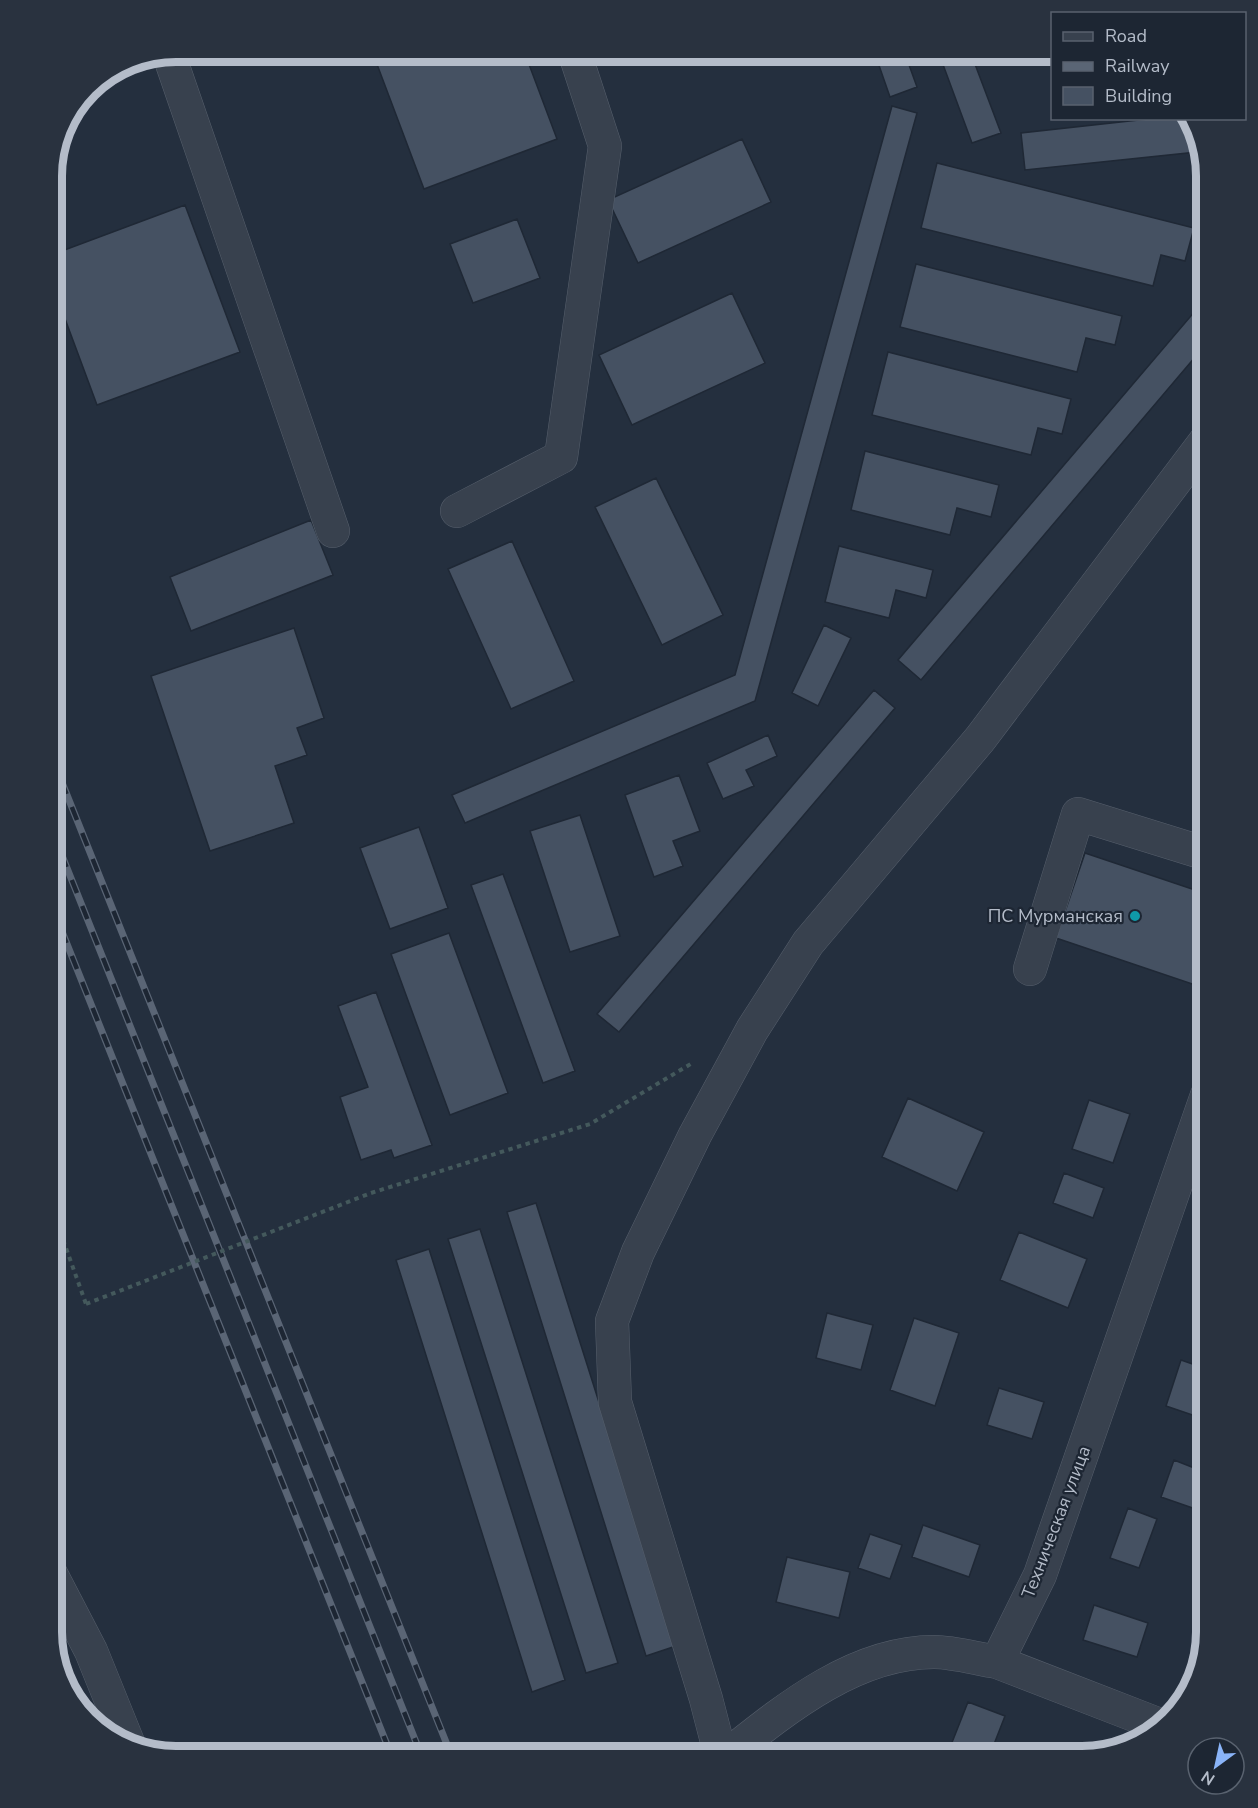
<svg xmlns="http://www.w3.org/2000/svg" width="1258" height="1808" font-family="'Nunito Sans',sans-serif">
<rect width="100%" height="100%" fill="#242f3e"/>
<path fill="#455162" stroke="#1f2835" stroke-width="1.5" d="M 372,51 L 524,51 L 557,139 L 424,189 Z
M 874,51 L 904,51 L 917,87 L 890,97 Z
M 938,51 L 970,51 L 1001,133 L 972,143 Z
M 1006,51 L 1045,51 L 1011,64 Z
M 892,106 L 917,113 L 755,701 L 465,823 L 452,795 L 735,675 Z
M 1157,118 L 1192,118 L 1197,152 L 1025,170 L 1021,133 Z
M 742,139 L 771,202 L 638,263 L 608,200 Z
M 937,163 L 1194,228 L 1185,261 L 1161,255 L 1153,286 L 921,228 Z
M 185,205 L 240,352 L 97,405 L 51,281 L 51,255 Z
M 517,219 L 540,278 L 473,303 L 450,244 Z
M 916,264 L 1122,316 L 1115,345 L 1086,338 L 1077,372 L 900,327 Z
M 732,293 L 765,363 L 632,425 L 599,355 Z
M 1207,297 L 1207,343 L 921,680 L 898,660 Z
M 888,352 L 1071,399 L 1062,434 L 1038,428 L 1031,455 L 872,415 Z
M 865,451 L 999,485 L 991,517 L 957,508 L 950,535 L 851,510 Z
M 656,478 L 723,615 L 662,645 L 595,507 Z
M 311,520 L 333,575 L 191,631 L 170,577 Z
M 512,541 L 574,681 L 511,709 L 448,569 Z
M 839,546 L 933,570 L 926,598 L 896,590 L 889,618 L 825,602 Z
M 824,625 L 851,638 L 818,706 L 792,693 Z
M 294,628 L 324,718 L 297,728 L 307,755 L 275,766 L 294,823 L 210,851 L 151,676 Z
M 874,690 L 895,708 L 619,1032 L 597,1014 Z
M 768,735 L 777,756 L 746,770 L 754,786 L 723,799 L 707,763 Z
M 679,775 L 700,831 L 673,841 L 683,866 L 654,877 L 625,795 Z
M 580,815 L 620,936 L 570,952 L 530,831 Z
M 419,827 L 448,908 L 390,929 L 360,848 Z
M 1085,853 L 1207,894 L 1207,989 L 1056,938 Z
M 503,874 L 575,1071 L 543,1083 L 471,885 Z
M 449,933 L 508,1093 L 450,1115 L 391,954 Z
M 376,992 L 432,1145 L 394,1158 L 391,1150 L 361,1160 L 340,1097 L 368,1087 L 338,1006 Z
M 908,1098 L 984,1132 L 957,1191 L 882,1157 Z
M 1089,1100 L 1130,1114 L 1113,1163 L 1072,1149 Z
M 1064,1173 L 1104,1188 L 1093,1218 L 1053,1203 Z
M 536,1203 L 676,1646 L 646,1656 L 507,1212 Z
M 480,1229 L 618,1663 L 586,1673 L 448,1239 Z
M 1019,1232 L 1087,1259 L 1068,1308 L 1000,1280 Z
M 429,1249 L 565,1680 L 532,1692 L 396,1260 Z
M 1207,1273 L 1207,1299 L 1199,1296 Z
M 827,1313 L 873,1325 L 861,1370 L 816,1358 Z
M 914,1318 L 959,1333 L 935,1406 L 890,1390 Z
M 1181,1360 L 1207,1369 L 1207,1420 L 1166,1406 Z
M 999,1388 L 1044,1402 L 1032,1439 L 987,1425 Z
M 1174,1460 L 1207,1473 L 1207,1513 L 1161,1497 Z
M 1128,1508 L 1157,1519 L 1139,1568 L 1110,1558 Z
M 923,1525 L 980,1545 L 969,1577 L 912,1557 Z
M 870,1534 L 902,1545 L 890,1579 L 858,1568 Z
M 787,1557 L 850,1572 L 839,1618 L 776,1602 Z
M 1094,1605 L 1148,1623 L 1137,1657 L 1083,1640 Z
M 968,1702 L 1005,1716 L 989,1757 L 968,1757 L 949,1750 Z"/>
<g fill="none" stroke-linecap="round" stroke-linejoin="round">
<g stroke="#565f6c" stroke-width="34">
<path id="minor" d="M 168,52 L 333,531
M 457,511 L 561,457 L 605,146 L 574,51
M 1030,969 L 1078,814 L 1207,854
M 51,1574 L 91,1651 L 129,1745
M 997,1662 L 1160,1725
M 721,1757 L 706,1699 L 615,1402 L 612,1321 L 638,1252 L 695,1135 L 752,1030 L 808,943 L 980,739 L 1207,439
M 725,1757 C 784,1710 854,1652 934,1652 C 954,1652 977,1659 997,1662 L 1040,1575 L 1207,1095"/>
</g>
<path stroke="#44595c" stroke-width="4" stroke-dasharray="4.5 4.5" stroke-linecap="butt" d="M 371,1193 L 590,1124 L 694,1062
M 51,1206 L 86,1304"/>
<use href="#minor" stroke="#38414e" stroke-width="33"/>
<g stroke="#5a6575" stroke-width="7">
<path id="rail" d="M 51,755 L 452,1757
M 51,828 L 422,1757
M 51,904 L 392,1757"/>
</g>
<use href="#rail" stroke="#1d2633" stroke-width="4.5" stroke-dasharray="14" stroke-linecap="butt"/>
<path stroke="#44595c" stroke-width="4" stroke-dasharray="4.5 4.5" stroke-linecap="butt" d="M 86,1304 L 371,1193"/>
</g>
<circle fill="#0f9aa8" stroke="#1d2633" stroke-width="2" cx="1135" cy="916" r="6"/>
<g text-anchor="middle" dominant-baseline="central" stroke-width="4.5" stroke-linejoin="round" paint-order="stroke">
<g font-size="18" fill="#b4bcc9" stroke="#1d2633" text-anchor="end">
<text x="1123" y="916">ПС Мурманская</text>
</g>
<g font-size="18" fill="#b4bcc9" stroke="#1d2633">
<text transform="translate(1056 1522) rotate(-69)">Техническая улица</text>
</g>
</g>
<path d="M0 0H1258V1808H0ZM176 62H1082A114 114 0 0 1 1196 176V1632A114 114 0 0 1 1082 1746H176A114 114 0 0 1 62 1632V176A114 114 0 0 1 176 62Z" fill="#29323f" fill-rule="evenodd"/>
<path fill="none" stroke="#b4bcc9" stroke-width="8" d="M176 62H1082A114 114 0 0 1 1196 176V1632A114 114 0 0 1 1082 1746H176A114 114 0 0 1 62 1632V176A114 114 0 0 1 176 62Z"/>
<rect x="1051" y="12" width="195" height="108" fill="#1d2633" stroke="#59626f" stroke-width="1.5"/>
<rect x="1063" y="32" width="30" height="9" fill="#38414e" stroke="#59626f" stroke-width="1.5"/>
<text x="1105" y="42" font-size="18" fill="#b4bcc9">Road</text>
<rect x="1063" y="62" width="30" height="9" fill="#5a6575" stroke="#59626f" stroke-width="1.5"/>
<text x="1105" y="72" font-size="18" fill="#b4bcc9">Railway</text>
<rect x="1063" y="87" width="30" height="18" fill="#455162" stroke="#59626f" stroke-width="1.5"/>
<text x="1105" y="102" font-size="18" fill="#b4bcc9">Building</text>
<g transform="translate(1216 1766) rotate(213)"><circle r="28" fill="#1d2633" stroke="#59626f" stroke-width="1.5"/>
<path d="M0-4.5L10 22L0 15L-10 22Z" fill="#8ab4f8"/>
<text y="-9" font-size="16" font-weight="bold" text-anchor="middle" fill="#b4bcc9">N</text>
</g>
</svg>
